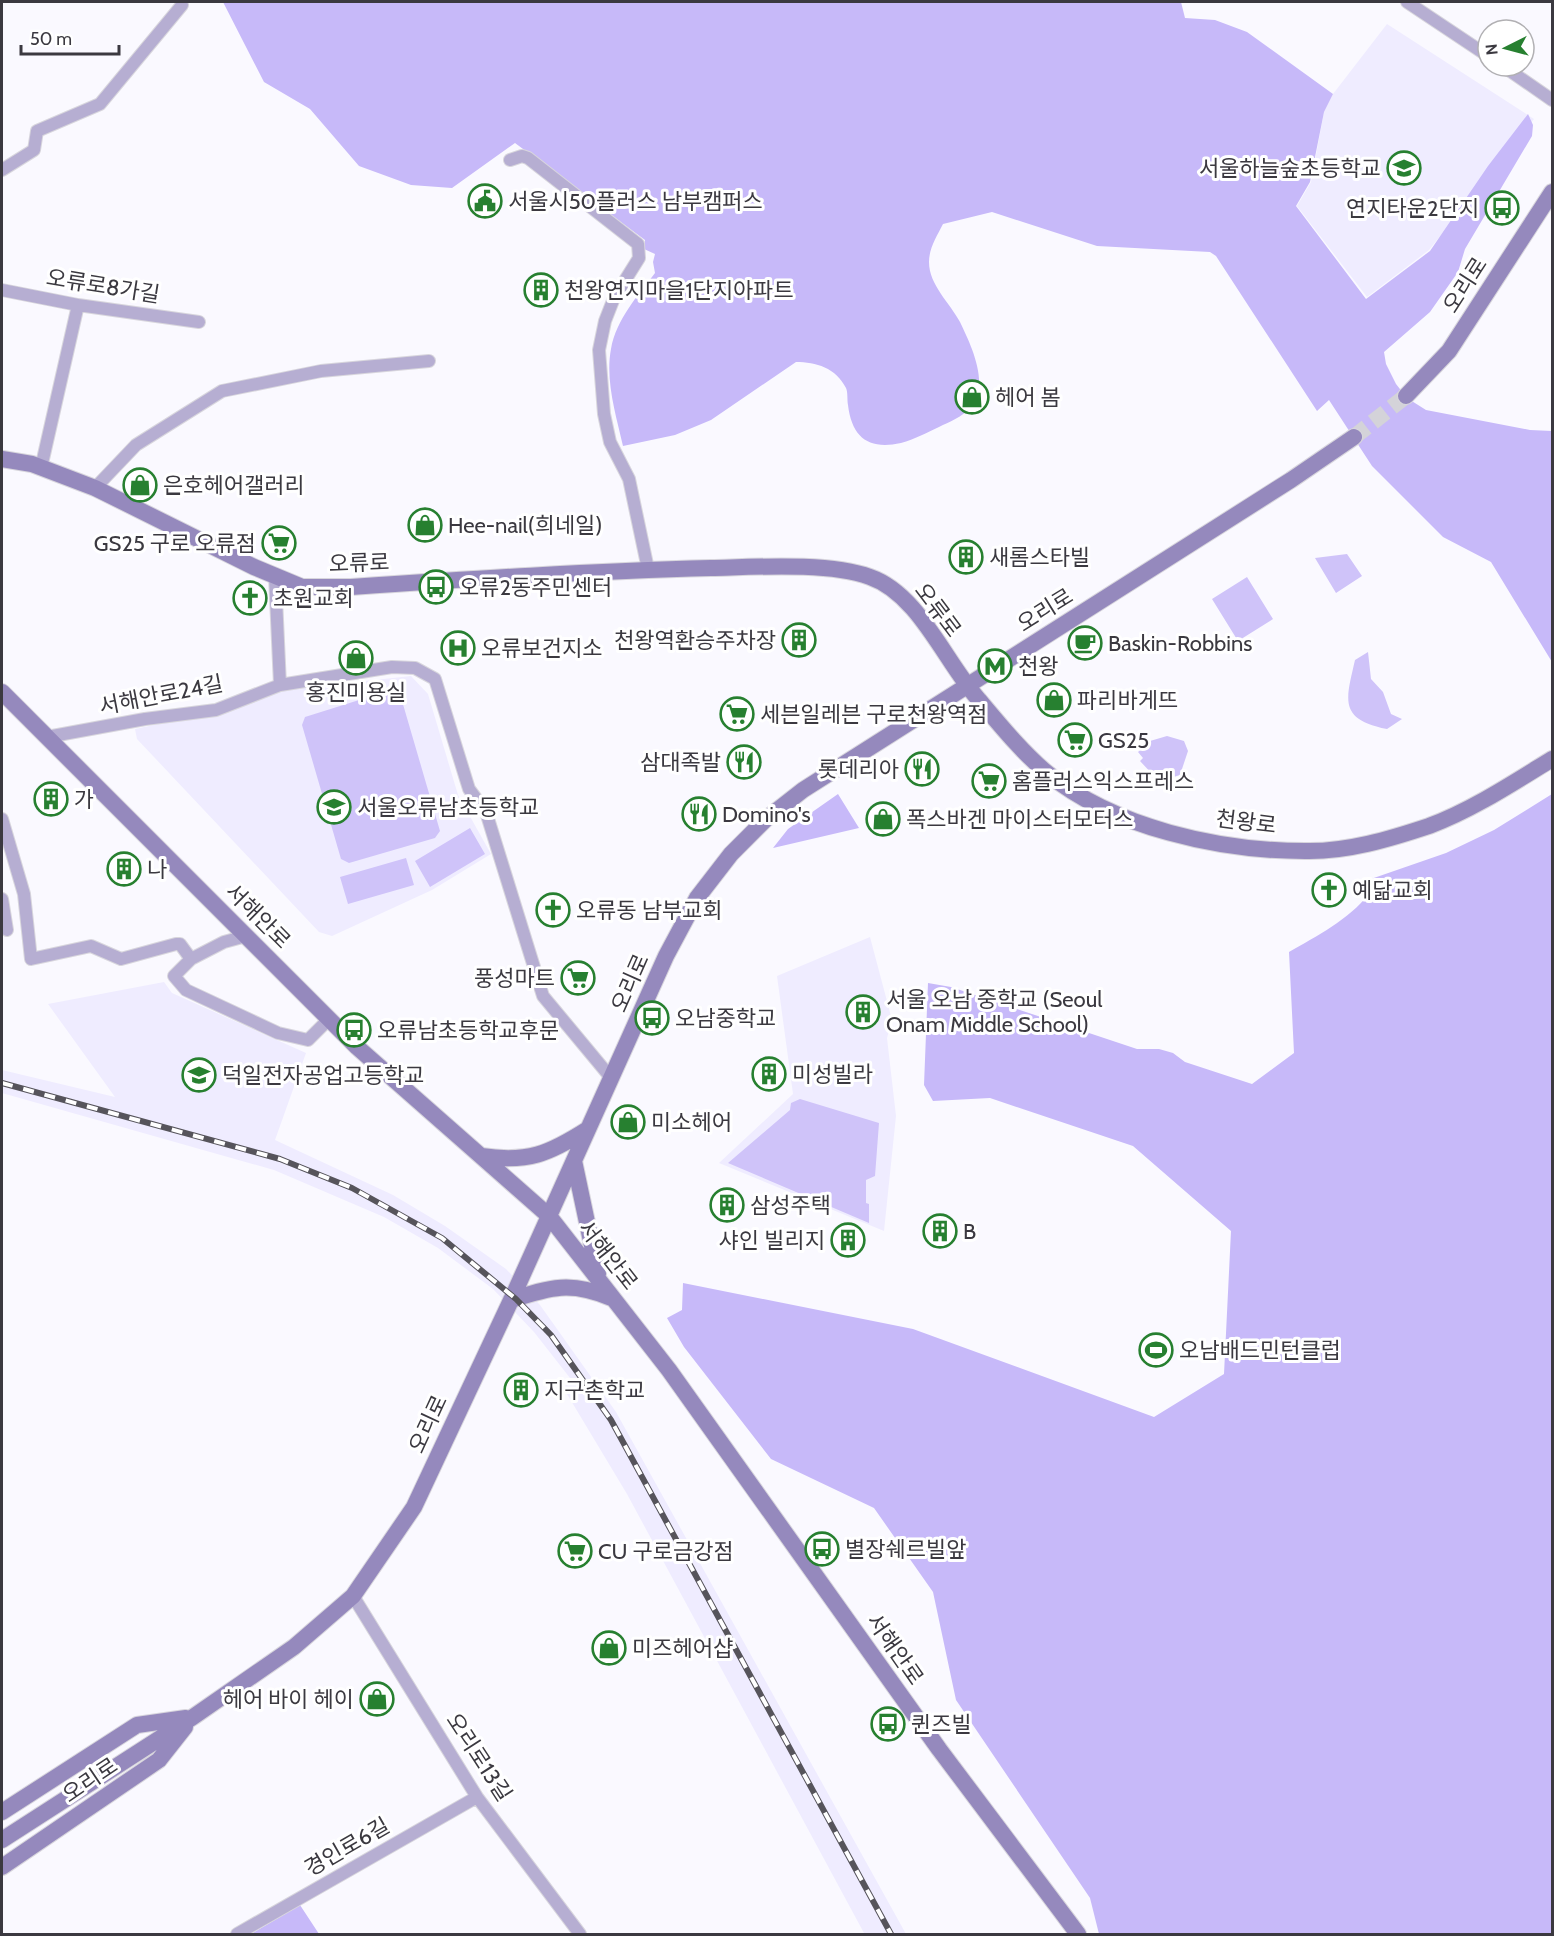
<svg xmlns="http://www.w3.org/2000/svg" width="1554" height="1936" font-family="Cabin,'Noto Sans KR',sans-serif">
<rect width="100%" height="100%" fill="#faf9ff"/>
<path fill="#efecff" d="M 1387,24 L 1534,119 L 1429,250 L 1367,297 L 1297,206 L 1311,182 L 1324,112 L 1333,94 Z
M 411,676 L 428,694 L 458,795 L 491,854 L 432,890 L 332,936 L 319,932 L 137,739 L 135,729 L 219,711 L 284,690 Z
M 870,937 L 892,1020 L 887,1038 L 896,1116 L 884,1231 L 719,1163 L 793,1094 L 777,976 Z
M 164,982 L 172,993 L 306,1053 L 275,1140 L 393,1195 L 445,1226 L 506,1269 L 540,1305 L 616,1412 L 906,1934 L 864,1933 L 627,1494 L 564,1389 L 570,1378 L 534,1332 L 493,1289 L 438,1248 L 384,1217 L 274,1170 L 2,1093 L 2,1070 L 115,1097 L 48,1004 Z"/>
<path fill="#cfc3f9" d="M 1347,554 L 1362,576 L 1336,593 L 1315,558 Z
M 1247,577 L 1273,619 L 1238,641 L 1212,599 Z
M 1368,652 L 1371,679 L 1383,692 L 1391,714 L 1402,719 L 1387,729 C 1338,719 1346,700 1355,660 Z
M 391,690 L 400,694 L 440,831 L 435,838 L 349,863 L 341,859 L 302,725 L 305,717 Z
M 1167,736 L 1184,741 L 1188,751 L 1180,775 L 1164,780 L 1155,777 L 1140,761 L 1143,758 L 1138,752 L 1150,741 Z
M 470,828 L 485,854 L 430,887 L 415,861 Z
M 406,858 L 414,885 L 348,904 L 340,877 Z
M 800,1099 L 879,1123 L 875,1176 L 866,1180 L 866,1203 L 869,1204 L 869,1223 L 728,1163 L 790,1110 L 791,1103 Z"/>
<path fill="#c7b9f9" d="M 223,2 L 1181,2 L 1185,18 L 1215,20 L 1247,32 L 1333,94 L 1324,112 L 1310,182 L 1296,206 L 1366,299 L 1430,251 L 1488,166 L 1528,114 L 1533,125 L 1532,136 L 1465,249 L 1458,272 L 1430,312 L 1384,352 L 1386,364 L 1396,384 L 1407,398 L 1426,410 L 1530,430 L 1552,431 L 1552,662 L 1491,562 L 1443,537 L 1372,466 L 1329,400 L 1317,411 L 1216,256 L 1210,252 L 1097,246 L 992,212 L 943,224 C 937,236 929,248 929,262 C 929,285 950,303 960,322 C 971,345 991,386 970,408 C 962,417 949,422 939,427 C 926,433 915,439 901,443 C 869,450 852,438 848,405 C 847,400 848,392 846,388 C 836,368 816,362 796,362 L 711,420 L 675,435 L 623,446 C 616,415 605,380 611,349 C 616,320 638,295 655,273 L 653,262 L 655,254 L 644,249 L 645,240 L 515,143 L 452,188 L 411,185 L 359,166 L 310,109 L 264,82 Z
M 838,794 L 859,828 L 773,848 L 788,829 Z
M 1552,794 L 1552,1934 L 1099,1934 L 1090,1898 L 956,1700 L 933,1592 L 874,1508 L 771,1459 L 684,1347 L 667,1318 L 682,1310 L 683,1283 L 913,1329 L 1154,1417 L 1224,1374 L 1231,1231 L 1133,1146 L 990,1098 L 933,1101 L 924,1085 L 928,983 L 951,987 L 1137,1049 L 1159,1049 L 1173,1053 L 1185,1062 L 1252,1084 L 1294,1053 L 1289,952 C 1317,936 1348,920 1369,894 L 1368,880 L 1446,853 L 1494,830 Z
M 300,1905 L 319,1934 L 251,1934 Z"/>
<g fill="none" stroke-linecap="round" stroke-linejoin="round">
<path stroke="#d4d3d9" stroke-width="16" stroke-dasharray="16 8" stroke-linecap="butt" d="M 1354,437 L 1406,396"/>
<g stroke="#d8d6dd" stroke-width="14">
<path id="street" d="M 1407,2 L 1488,56
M 1503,66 L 1552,100
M 510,160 L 522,156 L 528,158 L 638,244 L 639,258 L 614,298 L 605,321 L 599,350 L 604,414 L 610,442 L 629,479 L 648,569
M 2,170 L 34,150 L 37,131 L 100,104 L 182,5
M 2,290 L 78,305 L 199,322
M 41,468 L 78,305
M 95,488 L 136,445 L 222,391 L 321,371 L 429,361
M 275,576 L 280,685
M 47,737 L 145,719 L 216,710 L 280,685 L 392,667 L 415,668 L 435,679 L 469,789 L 486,812 L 543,996 L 612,1079
M 2,819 L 24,894 L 31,959 L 91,946 L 121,959 L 176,944 L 180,944 L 191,959 L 224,942 L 246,936
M 2,899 L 7,930
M 191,959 L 174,976 L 186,990 L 278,1033 L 308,1040 L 329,1019
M 353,1596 L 477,1797 L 580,1934
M 237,1934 L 477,1797"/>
</g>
<g stroke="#d8d6dd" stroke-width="18">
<path id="secondary" d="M 1406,396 L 1449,351 L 1552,192
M 2,459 L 32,464 L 95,488 L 254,567 L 302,587 L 351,587 C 471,579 591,571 711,568 C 755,567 829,562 870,577 C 919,594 945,662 979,700 C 1000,725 1022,752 1047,773 C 1114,828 1220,851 1305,851 C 1347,852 1390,839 1429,826 C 1472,810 1513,783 1552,759
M 2,692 L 357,1047 L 549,1216 L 669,1370 L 939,1749 L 1078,1934
M 481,1156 C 528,1163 549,1154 588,1129
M 574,1161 L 598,1274
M 511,1300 C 551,1287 571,1281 611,1298
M 2,1812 L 137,1725 L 186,1718
M 2,1840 L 193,1717 L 294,1647 L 353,1596 L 414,1507 L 513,1296 L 666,956 L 697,898 L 731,854 L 766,819 L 803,790 L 1291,480 L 1354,437
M 2,1867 L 159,1760 L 185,1727"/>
</g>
<use href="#street" stroke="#b6aed2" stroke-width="12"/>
<use href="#secondary" stroke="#9589bd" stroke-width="16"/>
<g stroke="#56545b" stroke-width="6">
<path id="rail" d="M 2,1083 L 280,1159 L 352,1188 L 442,1238 L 516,1299 L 551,1335 L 611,1420 L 891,1934"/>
</g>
<use href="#rail" stroke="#fff" stroke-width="4" stroke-dasharray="11" stroke-linecap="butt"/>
</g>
<defs>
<g id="school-ring" transform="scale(1.725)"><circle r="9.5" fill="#fff" stroke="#278030" stroke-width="1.5"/><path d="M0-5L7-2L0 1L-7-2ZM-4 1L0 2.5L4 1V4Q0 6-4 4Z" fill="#278030"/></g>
<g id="civic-ring" transform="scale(1.725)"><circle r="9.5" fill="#fff" stroke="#278030" stroke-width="1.5"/><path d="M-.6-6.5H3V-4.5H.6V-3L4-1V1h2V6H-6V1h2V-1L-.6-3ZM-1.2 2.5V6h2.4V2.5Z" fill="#278030"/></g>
<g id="bus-ring" transform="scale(1.725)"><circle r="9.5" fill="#fff" stroke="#278030" stroke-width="1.5"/><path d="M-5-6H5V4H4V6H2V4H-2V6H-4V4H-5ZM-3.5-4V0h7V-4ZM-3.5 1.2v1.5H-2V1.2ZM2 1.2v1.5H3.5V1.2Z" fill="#278030"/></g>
<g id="building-ring" transform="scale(1.725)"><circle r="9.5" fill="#fff" stroke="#278030" stroke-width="1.5"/><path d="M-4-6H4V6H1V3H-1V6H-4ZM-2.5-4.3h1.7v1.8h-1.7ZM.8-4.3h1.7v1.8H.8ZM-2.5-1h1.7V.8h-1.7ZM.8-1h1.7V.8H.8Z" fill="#278030"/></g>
<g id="shop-ring" transform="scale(1.725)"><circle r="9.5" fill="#fff" stroke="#278030" stroke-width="1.5"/><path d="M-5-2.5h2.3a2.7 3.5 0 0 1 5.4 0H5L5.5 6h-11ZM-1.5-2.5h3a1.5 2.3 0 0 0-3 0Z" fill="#278030"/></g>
<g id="supermarket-ring" transform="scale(1.725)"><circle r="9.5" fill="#fff" stroke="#278030" stroke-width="1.5"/><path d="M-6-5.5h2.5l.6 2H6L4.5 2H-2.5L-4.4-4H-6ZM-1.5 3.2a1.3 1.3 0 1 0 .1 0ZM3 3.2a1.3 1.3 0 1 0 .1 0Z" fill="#278030"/></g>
<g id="church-ring" transform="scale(1.725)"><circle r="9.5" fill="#fff" stroke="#278030" stroke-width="1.5"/><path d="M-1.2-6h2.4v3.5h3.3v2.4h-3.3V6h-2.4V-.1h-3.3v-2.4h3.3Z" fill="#278030"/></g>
<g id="cafe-ring" transform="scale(1.725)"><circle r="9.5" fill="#fff" stroke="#278030" stroke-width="1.5"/><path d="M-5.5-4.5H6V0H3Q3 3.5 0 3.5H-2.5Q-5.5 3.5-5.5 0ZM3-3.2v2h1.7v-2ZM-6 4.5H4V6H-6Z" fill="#278030"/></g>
<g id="hospital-ring" transform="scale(1.725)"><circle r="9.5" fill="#fff" stroke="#278030" stroke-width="1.5"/><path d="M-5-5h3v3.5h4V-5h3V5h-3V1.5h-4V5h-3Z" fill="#278030"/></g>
<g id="metro-ring" transform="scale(1.725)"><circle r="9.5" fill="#fff" stroke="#278030" stroke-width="1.5"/><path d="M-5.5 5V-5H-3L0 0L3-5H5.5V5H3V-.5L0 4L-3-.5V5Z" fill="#278030"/></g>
<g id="restaurant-ring" transform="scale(1.725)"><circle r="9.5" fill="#fff" stroke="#278030" stroke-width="1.5"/><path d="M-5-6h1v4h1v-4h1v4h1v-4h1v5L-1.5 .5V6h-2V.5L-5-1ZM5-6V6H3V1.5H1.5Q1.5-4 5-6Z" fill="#278030"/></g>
<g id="stadium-ring" transform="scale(1.725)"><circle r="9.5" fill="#fff" stroke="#278030" stroke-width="1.5"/><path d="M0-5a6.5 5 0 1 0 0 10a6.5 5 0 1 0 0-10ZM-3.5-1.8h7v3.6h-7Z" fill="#278030"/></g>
</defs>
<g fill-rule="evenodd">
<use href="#school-ring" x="1404" y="168"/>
<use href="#civic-ring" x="485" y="201"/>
<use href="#bus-ring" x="1502" y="208"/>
<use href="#building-ring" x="541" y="290"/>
<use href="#shop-ring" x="972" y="397"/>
<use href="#shop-ring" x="140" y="485"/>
<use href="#shop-ring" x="425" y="525"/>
<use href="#supermarket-ring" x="279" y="543"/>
<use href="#building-ring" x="966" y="557"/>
<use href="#bus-ring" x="436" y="587"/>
<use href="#church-ring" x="250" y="598"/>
<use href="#building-ring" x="799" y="640"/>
<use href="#cafe-ring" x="1085" y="643"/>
<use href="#hospital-ring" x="458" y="648"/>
<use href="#shop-ring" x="356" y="658"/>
<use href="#metro-ring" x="995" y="666"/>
<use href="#shop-ring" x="1054" y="700"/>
<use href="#supermarket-ring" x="737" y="714"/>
<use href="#supermarket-ring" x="1075" y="740"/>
<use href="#restaurant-ring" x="744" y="762"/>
<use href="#restaurant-ring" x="922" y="769"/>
<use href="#supermarket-ring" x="989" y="781"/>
<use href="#building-ring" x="51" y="799"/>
<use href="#school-ring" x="334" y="807"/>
<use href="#restaurant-ring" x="699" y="814"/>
<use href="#shop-ring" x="883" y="819"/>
<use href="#building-ring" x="124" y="869"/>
<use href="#church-ring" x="1329" y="890"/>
<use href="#church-ring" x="553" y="910"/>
<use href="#supermarket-ring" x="578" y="978"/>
<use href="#building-ring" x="863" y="1012"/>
<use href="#bus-ring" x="652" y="1018"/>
<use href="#bus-ring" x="354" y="1030"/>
<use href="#building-ring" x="769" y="1074"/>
<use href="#school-ring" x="199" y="1075"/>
<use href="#shop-ring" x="628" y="1122"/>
<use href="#building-ring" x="727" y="1205"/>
<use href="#building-ring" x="940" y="1231"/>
<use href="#building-ring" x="848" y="1240"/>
<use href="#stadium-ring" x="1156" y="1350"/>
<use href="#building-ring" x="521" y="1390"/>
<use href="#bus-ring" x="822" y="1549"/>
<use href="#supermarket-ring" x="575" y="1551"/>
<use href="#shop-ring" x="609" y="1648"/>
<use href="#shop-ring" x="377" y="1699"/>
<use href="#bus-ring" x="888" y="1724"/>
</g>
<g text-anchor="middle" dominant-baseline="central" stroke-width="6" stroke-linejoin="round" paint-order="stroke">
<g font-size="22" fill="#3b3940" stroke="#fff" text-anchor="start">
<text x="1381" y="168" text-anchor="end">서울하늘숲초등학교</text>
<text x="508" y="201">서울시50플러스 남부캠퍼스</text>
<text x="1479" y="208" text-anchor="end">연지타운2단지</text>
<text x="564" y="290">천왕연지마을1단지아파트</text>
<text x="995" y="397">헤어 봄</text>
<text x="163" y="485">은호헤어갤러리</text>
<text x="448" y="525">Hee-nail(희네일)</text>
<text x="256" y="543" text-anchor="end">GS25 구로 오류점</text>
<text x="989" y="557">새롬스타빌</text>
<text x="459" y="587">오류2동주민센터</text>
<text x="273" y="598">초원교회</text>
<text x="776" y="640" text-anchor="end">천왕역환승주차장</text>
<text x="1108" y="643">Baskin-Robbins</text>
<text x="481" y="648">오류보건지소</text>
<text x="1018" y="666">천왕</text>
<text x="356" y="692" text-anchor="middle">홍진미용실</text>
<text x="1077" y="700">파리바게뜨</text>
<text x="760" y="714">세븐일레븐 구로천왕역점</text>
<text x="1098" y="740">GS25</text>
<text x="721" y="762" text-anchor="end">삼대족발</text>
<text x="899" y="769" text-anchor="end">롯데리아</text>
<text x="1012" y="781">홈플러스익스프레스</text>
<text x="74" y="799">가</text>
<text x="357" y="807">서울오류남초등학교</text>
<text x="722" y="814">Domino's</text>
<text x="906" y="819">폭스바겐 마이스터모터스</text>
<text x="147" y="869">나</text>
<text x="1352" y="890">예닮교회</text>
<text x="576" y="910">오류동 남부교회</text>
<text x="555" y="978" text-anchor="end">풍성마트</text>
<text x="886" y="999">서울 오남 중학교 (Seoul<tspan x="886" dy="25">Onam Middle School)</tspan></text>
<text x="675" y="1018">오남중학교</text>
<text x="377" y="1030">오류남초등학교후문</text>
<text x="792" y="1074">미성빌라</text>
<text x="222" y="1075">덕일전자공업고등학교</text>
<text x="651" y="1122">미소헤어</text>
<text x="750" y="1205">삼성주택</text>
<text x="963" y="1231">B</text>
<text x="825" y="1240" text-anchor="end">샤인 빌리지</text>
<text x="1179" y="1350">오남배드민턴클럽</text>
<text x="544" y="1390">지구촌학교</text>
<text x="845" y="1549">별장쉐르빌앞</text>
<text x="598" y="1551">CU 구로금강점</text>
<text x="632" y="1648">미즈헤어샵</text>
<text x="354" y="1699" text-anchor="end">헤어 바이 헤이</text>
<text x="911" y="1724">퀸즈빌</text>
</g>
<g font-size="22" fill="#3b3940" stroke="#fff">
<text transform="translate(1465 285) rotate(-57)">오리로</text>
<text transform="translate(103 286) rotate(9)">오류로8가길</text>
<text transform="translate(359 563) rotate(-2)">오류로</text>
<text transform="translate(938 610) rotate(53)">오류로</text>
<text transform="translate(1045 610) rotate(-32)">오리로</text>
<text transform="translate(161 695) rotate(-11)">서해안로24길</text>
<text transform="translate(1246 822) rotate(7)">천왕로</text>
<text transform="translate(258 916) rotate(45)">서해안로</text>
<text transform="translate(630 983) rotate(-66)">오리로</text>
<text transform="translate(608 1255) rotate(52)">서해안로</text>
<text transform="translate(428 1424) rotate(-65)">오리로</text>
<text transform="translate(895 1649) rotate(55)">서해안로</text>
<text transform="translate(479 1757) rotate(57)">오리로13길</text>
<text transform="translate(90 1780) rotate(-34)">오리로</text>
<text transform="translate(347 1847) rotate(-30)">경인로6길</text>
</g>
</g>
<rect width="1554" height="1936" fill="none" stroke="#3b3940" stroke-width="6"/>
<g transform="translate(1506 48) rotate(264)"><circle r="28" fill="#ffffff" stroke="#b1b0b3" stroke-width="1.5"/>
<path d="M0-4.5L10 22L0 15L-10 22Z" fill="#278030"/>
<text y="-9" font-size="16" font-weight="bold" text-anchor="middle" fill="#3b3940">N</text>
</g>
<path d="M21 45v9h98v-9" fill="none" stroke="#3b3940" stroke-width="3"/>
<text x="30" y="45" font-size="18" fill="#3b3940" stroke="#ffffff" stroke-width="4.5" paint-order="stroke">50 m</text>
</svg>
